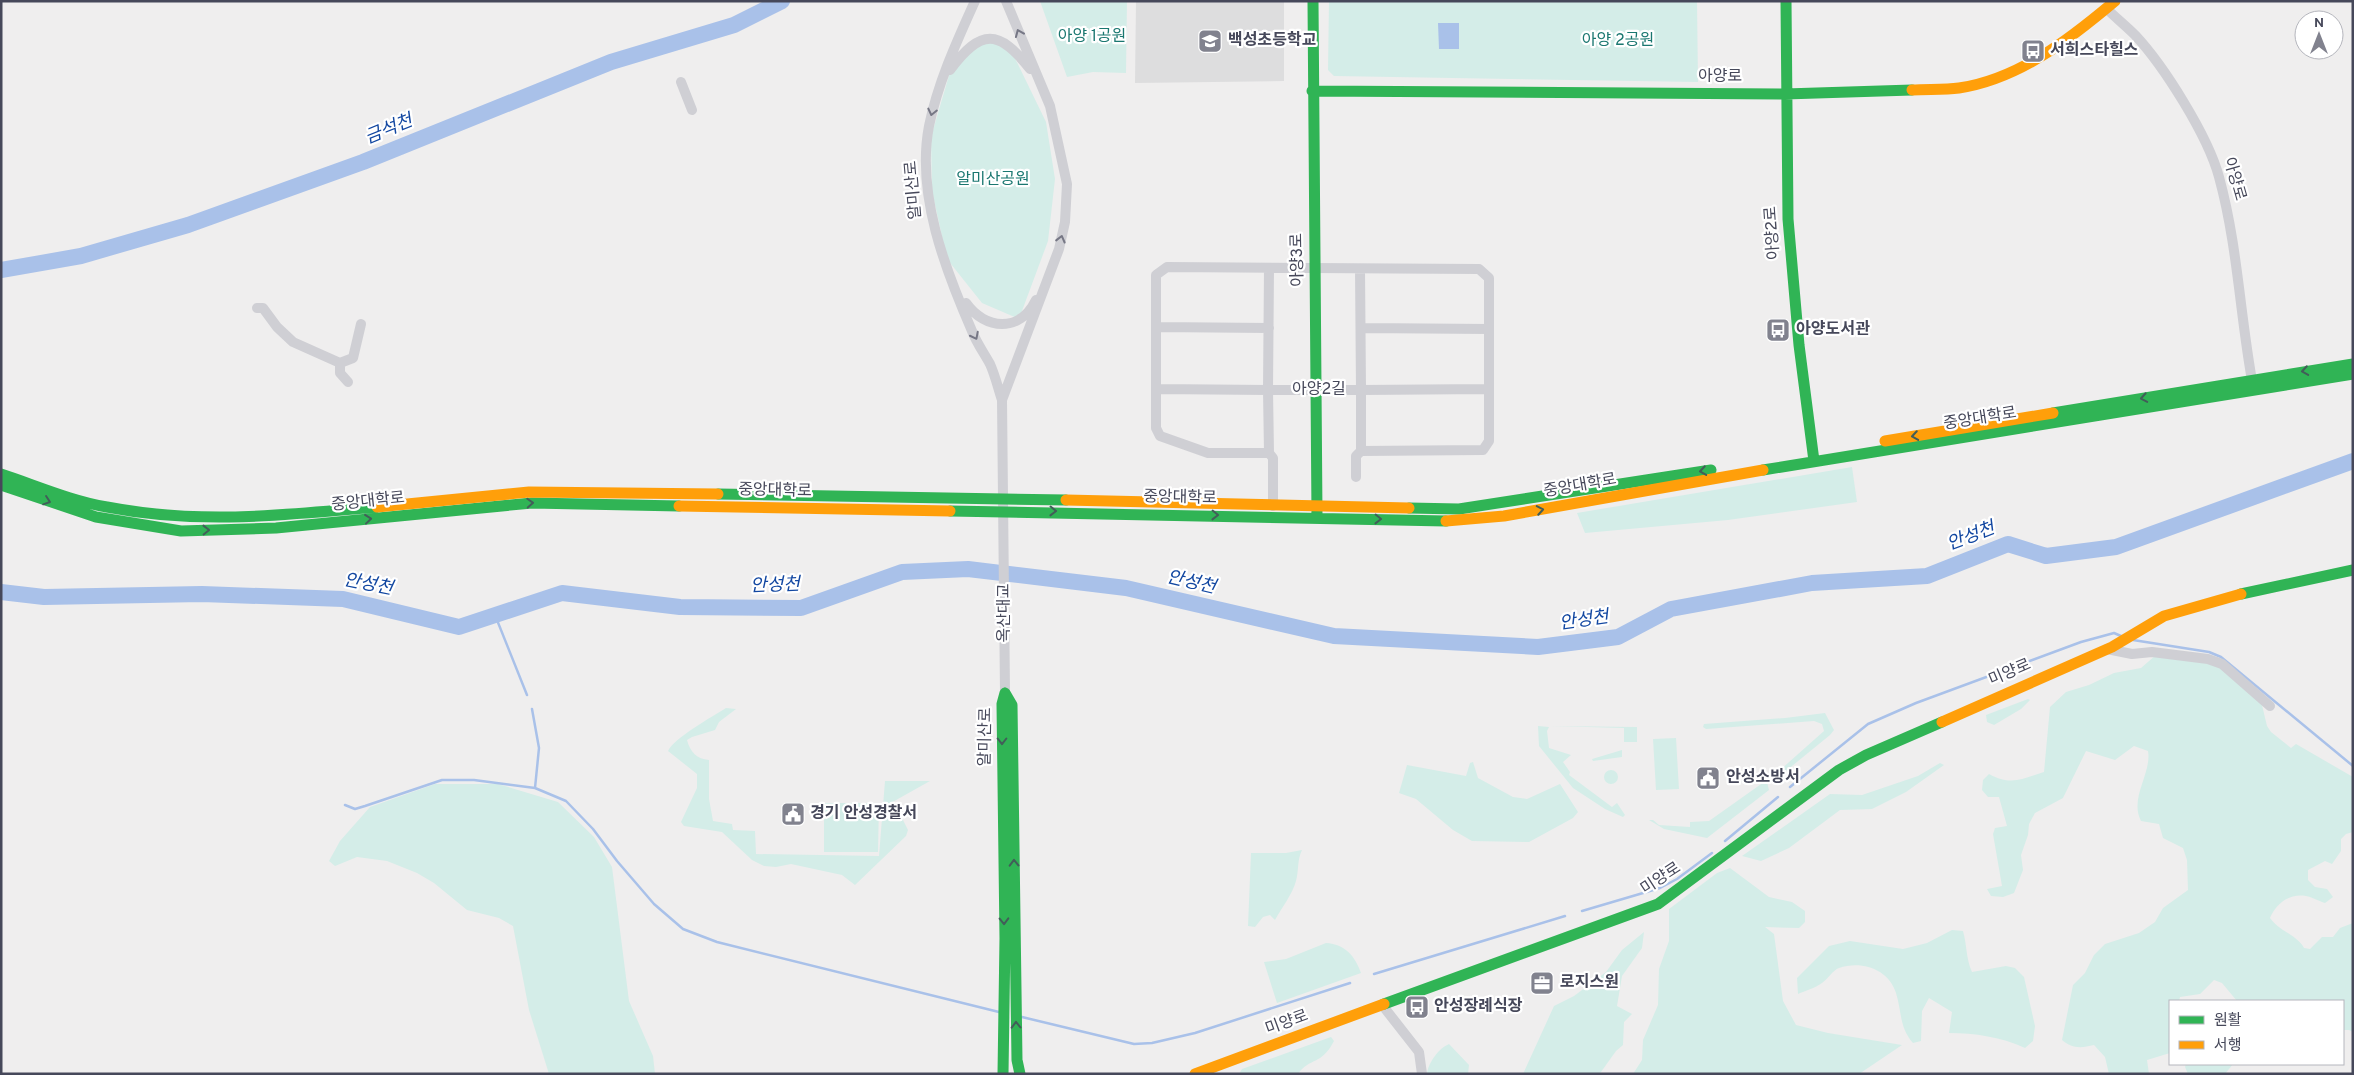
<svg xmlns="http://www.w3.org/2000/svg" width="2354" height="1075" font-family="Overpass,'Noto Sans KR',sans-serif">
<rect width="100%" height="100%" fill="#efeeee"/>
<path fill="#ddddde" d="M 1136,1 L 1284,1 L 1284,81 L 1135,83 Z"/>
<path fill="#d4ede8" d="M 1040,1 L 1127,1 L 1126,73 L 1093,72 L 1067,77 Z
M 1329,1 L 1697,1 L 1698,82 L 1334,76 L 1328,70 Z
M 983,40 L 1010,48 L 1046,122 L 1055,179 L 1048,241 L 1019,319 L 982,303 L 947,259 L 932,191 L 931,137 L 955,55 Z
M 1852,467 L 1857,502 L 1728,520 L 1585,533 L 1577,513 Z
M 2156,655 L 2210,660 L 2261,701 L 2267,726 L 2271,732 L 2291,748 L 2296,744 L 2353,777 L 2353,832 L 2346,834 L 2341,839 L 2341,851 L 2332,864 L 2325,861 L 2308,870 L 2308,880 L 2315,887 L 2327,889 L 2333,897 L 2325,903 C 2319,901 2312,897 2306,896 C 2289,893 2276,904 2270,918 C 2279,931 2297,935 2304,948 L 2310,949 L 2322,937 L 2333,937 L 2340,928 L 2353,923 L 2353,1032 L 2349,1030 L 2343,1030 L 2343,1001 L 2237,1001 L 2222,983 L 2214,980 L 2200,994 L 2180,997 L 2179,1001 L 2170,1001 L 2170,1053 L 2147,1060 L 2149,1074 L 2109,1074 L 2105,1057 L 2094,1045 C 2082,1048 2072,1049 2062,1040 L 2073,985 L 2085,973 L 2094,955 L 2105,944 L 2139,933 L 2155,922 L 2163,908 L 2188,890 L 2187,860 L 2183,848 L 2163,838 L 2159,824 L 2141,821 C 2129,798 2152,773 2148,751 L 2134,746 L 2115,760 L 2086,751 L 2063,798 L 2035,813 L 2029,824 L 2028,835 L 2021,855 L 2023,870 L 2014,893 L 2003,897 L 1991,896 L 1987,889 L 2002,886 L 1993,834 L 1995,828 L 2007,826 L 1999,797 L 1988,797 L 1982,790 L 1983,780 L 1989,774 C 2011,786 2022,779 2044,772 L 2050,707 L 2066,692 L 2089,685 L 2114,673 L 2141,668 Z
M 2028,699 L 2030,700 L 2021,709 L 1994,725 L 1987,722 L 1986,715 Z
M 726,708 L 736,709 L 719,722 L 715,730 L 692,737 L 687,740 C 690,752 697,759 709,760 L 709,799 L 713,821 L 732,824 L 733,830 L 755,831 L 756,854 L 879,856 L 885,781 L 930,781 L 889,804 L 901,816 L 908,830 L 906,836 L 855,885 L 842,875 L 791,864 L 776,867 L 764,866 L 752,860 L 722,832 L 684,826 L 681,822 L 697,788 L 697,774 L 668,751 C 673,739 713,716 726,708 Z
M 1825,713 L 1834,730 L 1830,735 L 1781,775 L 1779,775 L 1779,771 L 1824,731 L 1822,724 L 1814,721 L 1706,729 L 1703,727 L 1704,724 L 1785,718 Z
M 1538,726 L 1549,727 L 1547,731 L 1549,748 L 1571,755 L 1563,762 L 1570,772 L 1569,775 L 1612,807 L 1617,803 L 1625,815 L 1623,817 L 1605,809 L 1573,788 L 1539,746 Z
M 1550,726 L 1637,727 L 1637,742 L 1624,742 L 1624,728 Z
M 1676,738 L 1679,789 L 1656,790 L 1653,739 Z
M 1622,750 L 1622,757 L 1593,761 L 1592,759 Z
M 1473,762 L 1478,778 L 1513,797 L 1527,799 L 1560,784 L 1578,812 L 1573,818 L 1529,842 L 1472,841 L 1453,830 L 1416,799 L 1399,793 L 1407,765 L 1466,776 L 1470,763 Z
M 1940,763 L 1944,765 L 1906,792 L 1872,809 L 1840,810 L 1789,848 L 1761,861 L 1742,856 L 1830,794 L 1862,795 L 1918,776 Z
M1604 777a7 7 0 1 1 14 0a7 7 0 1 1-14 0Z
M 1764,782 L 1767,782 L 1769,790 L 1707,838 L 1664,829 L 1649,820 L 1653,820 L 1659,825 L 1690,827 L 1690,822 L 1709,821 Z
M 435,784 L 498,784 L 558,802 L 594,837 L 612,867 L 629,1001 L 653,1056 L 655,1074 L 549,1074 L 529,1010 L 513,926 L 499,918 L 467,910 L 434,883 L 417,873 L 387,861 L 357,857 L 335,866 L 329,861 L 340,841 L 370,807 Z
M 824,803 L 879,803 L 878,852 L 824,852 Z
M 1302,850 C 1297,860 1299,870 1296,881 C 1292,895 1282,907 1275,920 L 1270,915 L 1263,917 L 1255,927 L 1248,926 L 1251,853 L 1286,853 Z
M 1730,868 L 1769,897 L 1792,902 L 1805,911 L 1805,922 L 1799,928 L 1765,927 L 1774,934 L 1783,1001 L 1796,1025 L 1828,1033 L 1902,1045 L 1859,1074 L 1633,1074 L 1642,1060 L 1643,1040 L 1658,1005 L 1659,969 L 1669,941 L 1669,909 L 1717,873 Z
M 1952,930 L 1963,931 C 1967,945 1966,959 1972,972 L 2006,966 L 2015,968 L 2024,977 L 2035,1026 L 2033,1041 L 2025,1048 C 2002,1037 1974,1033 1949,1033 L 1952,1012 L 1929,998 L 1922,1011 L 1921,1041 L 1913,1043 C 1899,1027 1902,1012 1896,993 C 1889,969 1861,960 1839,968 C 1833,970 1828,979 1822,983 C 1815,988 1805,991 1798,994 L 1797,978 L 1829,946 L 1850,941 L 1903,949 L 1927,943 Z
M 1644,932 L 1642,948 L 1622,976 L 1617,1006 L 1632,1014 L 1624,1022 L 1623,1045 L 1616,1051 L 1601,1072 L 1598,1074 L 1523,1074 L 1554,1006 L 1574,996 L 1606,972 L 1622,950 Z
M 1326,943 C 1345,944 1355,956 1361,973 L 1277,1003 L 1264,962 L 1286,959 Z
M 1331,1037 L 1334,1041 C 1321,1066 1310,1057 1298,1074 L 1239,1074 L 1242,1069 Z
M 1449,1044 L 1469,1065 L 1468,1074 L 1427,1074 C 1428,1063 1439,1048 1449,1044 Z
M 2186,1064 L 2233,1064 L 2225,1074 L 2188,1074 L 2185,1067 Z"/>
<path fill="#a9c1e9" d="M 1438,23 L 1459,23 L 1459,49 L 1439,49 Z"/>
<g fill="none" stroke-linecap="round" stroke-linejoin="round">
<path stroke="#a9c1e9" stroke-width="2.5" d="M 495,615 L 527,695
M 2133,640 L 2209,652 L 2221,657 L 2353,766
M 532,709 L 539,748 L 535,788
M 1790,787 L 1868,724 L 1916,703 L 2081,642 L 2114,633 L 2121,636
M 345,805 L 355,809 L 365,806 L 442,780 L 474,780 L 535,788 L 566,801 L 593,829 L 617,861 L 654,904 L 683,929 L 717,942 L 999,1012
M 1725,841 L 1778,797
M 1582,911 L 1660,888 L 1677,879 L 1712,853
M 1374,974 L 1565,916
M 1022,1017 L 1134,1044 L 1152,1043 L 1195,1033 L 1350,983"/>
<path stroke="#a9c1e9" stroke-width="16" d="M 1,270 L 81,256 L 188,225 L 363,162 L 611,62 L 734,25 L 782,1
M 1,592 L 44,597 L 202,594 L 343,599 L 459,627 L 562,593 L 680,607 L 801,608 L 902,572 L 968,569 L 1126,588 L 1334,636 L 1538,647 L 1618,637 L 1671,609 L 1812,583 L 1927,576 L 2008,544 L 2046,556 L 2116,547 L 2353,461"/>
<path stroke="#cfcfd4" stroke-width="10" d="M 975,1 C 957,41 938,82 929,126 C 916,194 945,269 972,331 C 976,342 984,353 990,364 C 995,375 998,388 1002,400 L 1005,693
M 2107,9 C 2116,18 2126,26 2135,35 C 2164,66 2208,136 2219,177 C 2238,246 2240,317 2253,386
M 950,70 C 981,28 999,29 1030,69
M 681,82 L 692,110
M 1167,267 L 1479,269 L 1489,278 L 1489,441 L 1483,450 L 1361,451 L 1361,390 L 1268,390 L 1269,453 L 1208,453 L 1160,436 L 1156,428 L 1156,275 Z
M 1360,269 L 1361,390 L 1489,389
M 966,303 C 985,330 1020,333 1036,300
M 257,308 L 263,308 L 277,327 L 293,342 L 340,363 L 340,373 L 348,382
M 1156,327 L 1269,328
M 1361,328 L 1489,329
M 340,363 L 353,358 L 361,324
M 1156,389 L 1268,390 L 1269,268
M 1002,400 L 1059,249 L 1065,222 L 1067,184 L 1050,106 L 1006,1
M 1269,453 L 1273,458 L 1273,506
M 1356,477 L 1356,456 L 1361,451
M 2107,649 L 2132,654 L 2152,652 L 2208,659 L 2222,664 L 2270,706
M 1383,1006 L 1419,1052 L 1422,1074"/>
<path stroke="#30b455" stroke-width="11" d="M 1313,1 L 1317,515
M 1786,1 L 1788,219 L 1799,345 L 1814,461
M 1312,91 L 1785,94 L 1912,90
M 2053,413 L 2353,364
M 1763,470 L 2353,374
M 1,474 C 35,485 71,501 107,507 C 201,525 283,515 377,507
M 1,485 L 96,517 L 181,531 L 276,528 L 532,503 L 679,506
M 718,494 L 1066,500
M 1409,508 L 1459,509 L 1711,470
M 950,511 L 1446,521
M 2241,594 L 2353,570
M 1005,693 L 1012,705 L 1017,1060 L 1020,1074
M 1384,1004 L 1658,904 L 1839,770 L 1866,755 L 1942,722
M 1003,1074 L 1005,938 L 1002,704 L 1005,693"/>
<path stroke="#ff9f0a" stroke-width="11" d="M 1912,90 C 1928,89 1944,90 1959,88 C 2019,79 2070,39 2115,1
M 1885,441 L 2053,413
M 1066,500 L 1409,508
M 679,506 L 950,511
M 377,507 L 529,492 L 718,494
M 1446,521 L 1504,516 L 1763,470
M 1942,722 L 2112,647 L 2164,616 L 2241,594
M 1195,1074 L 1384,1004"/>
</g>
<defs><path id="oneway-chevron" d="M-2-3.5L2.5 0L-2 3.5" fill="none" stroke-width="1.6" stroke-linecap="round" stroke-linejoin="round" transform="scale(1.25)"/></defs>
<g stroke="#767785">
<use href="#oneway-chevron" transform="translate(1019 33) rotate(-113)"/>
<use href="#oneway-chevron" transform="translate(932 112) rotate(103)"/>
<use href="#oneway-chevron" transform="translate(1061 239) rotate(-76)"/>
<use href="#oneway-chevron" transform="translate(975 336) rotate(63)"/>
</g>
<g stroke="#425e59">
<use href="#oneway-chevron" transform="translate(2305 371) rotate(171)"/>
<use href="#oneway-chevron" transform="translate(2144 398) rotate(170)"/>
<use href="#oneway-chevron" transform="translate(1915 436) rotate(171)"/>
<use href="#oneway-chevron" transform="translate(1703 471) rotate(171)"/>
<use href="#oneway-chevron" transform="translate(47 501) rotate(19)"/>
<use href="#oneway-chevron" transform="translate(530 503) rotate(-3)"/>
<use href="#oneway-chevron" transform="translate(1540 510) rotate(-10)"/>
<use href="#oneway-chevron" transform="translate(1053 511) rotate(1)"/>
<use href="#oneway-chevron" transform="translate(1215 515) rotate(1)"/>
<use href="#oneway-chevron" transform="translate(368 519) rotate(-6)"/>
<use href="#oneway-chevron" transform="translate(1378 519) rotate(1)"/>
<use href="#oneway-chevron" transform="translate(206 530) rotate(-1)"/>
<use href="#oneway-chevron" transform="translate(1002 741) rotate(90)"/>
<use href="#oneway-chevron" transform="translate(1014 863) rotate(-91)"/>
<use href="#oneway-chevron" transform="translate(1004 921) rotate(89)"/>
<use href="#oneway-chevron" transform="translate(1016 1025) rotate(-91)"/>
</g>
<defs>
<g id="school-square" transform="scale(1.25)"><rect x="-9" y="-9" width="18" height="18" rx="4" fill="#81828e" stroke="#fff"/><path d="M0-5L7-2L0 1L-7-2ZM-4 1L0 2.5L4 1V4Q0 6-4 4Z" fill="#fff"/></g>
<g id="bus-square" transform="scale(1.25)"><rect x="-9" y="-9" width="18" height="18" rx="4" fill="#81828e" stroke="#fff"/><path d="M-5-6H5V4H4V6H2V4H-2V6H-4V4H-5ZM-3.5-4V0h7V-4ZM-3.5 1.2v1.5H-2V1.2ZM2 1.2v1.5H3.5V1.2Z" fill="#fff"/></g>
<g id="civic-square" transform="scale(1.25)"><rect x="-9" y="-9" width="18" height="18" rx="4" fill="#81828e" stroke="#fff"/><path d="M-.6-6.5H3V-4.5H.6V-3L4-1V1h2V6H-6V1h2V-1L-.6-3ZM-1.2 2.5V6h2.4V2.5Z" fill="#fff"/></g>
<g id="office-square" transform="scale(1.25)"><rect x="-9" y="-9" width="18" height="18" rx="4" fill="#81828e" stroke="#fff"/><path d="M-6-3h4V-5.5h4V-3h4V5H-6ZM-1-4.5V-3h2v-1.5ZM-6 0V1H6V0Z" fill="#fff"/></g>
</defs>
<g fill-rule="evenodd">
<use href="#school-square" x="1210" y="41"/>
<use href="#bus-square" x="2033" y="51"/>
<use href="#bus-square" x="1778" y="330"/>
<use href="#civic-square" x="1708" y="778"/>
<use href="#civic-square" x="793" y="814"/>
<use href="#office-square" x="1542" y="983"/>
<use href="#bus-square" x="1417" y="1007"/>
</g>
<g text-anchor="middle" dominant-baseline="central" stroke-width="4.5" stroke-linejoin="round" paint-order="stroke">
<g font-size="16" fill="#1a7770" stroke="#fff">
<text x="1092" y="37">아양 1공원</text>
<text x="1618" y="41">아양 2공원</text>
<text x="993" y="180">알미산공원</text>
</g>
<g font-size="16" font-weight="bold" fill="#46485a" stroke="#fff" text-anchor="start">
<text x="1228" y="41">백성초등학교</text>
<text x="2050" y="51">서희스타힐스</text>
<text x="1796" y="330">아양도서관</text>
<text x="1726" y="778">안성소방서</text>
<text x="810" y="814">경기 안성경찰서</text>
<text x="1560" y="983">로지스원</text>
<text x="1434" y="1007">안성장례식장</text>
</g>
<g font-size="16" fill="#46485a" stroke="#fff">
<text x="1720" y="77">아양로</text>
<text transform="translate(2234 179) rotate(74)">아양로</text>
<text transform="translate(914 190) rotate(-95)">알미산로</text>
<text transform="translate(1773 233) rotate(-94)">아양2로</text>
<text transform="translate(1298 260) rotate(-91)">아양3로</text>
<text x="1319" y="390">아양2길</text>
<text transform="translate(1980 419) rotate(-9)">중앙대학로</text>
<text transform="translate(1580 486) rotate(-10)">중앙대학로</text>
<text transform="translate(775 491) rotate(1)">중앙대학로</text>
<text transform="translate(1180 498) rotate(1)">중앙대학로</text>
<text transform="translate(368 502) rotate(-6)">중앙대학로</text>
<text transform="translate(1005 613) rotate(-90)">옥산대교</text>
<text transform="translate(2010 673) rotate(-23)">미양로</text>
<text transform="translate(986 737) rotate(-89)">알미산로</text>
<text transform="translate(1661 879) rotate(-33)">미양로</text>
<text transform="translate(1287 1023) rotate(-20)">미양로</text>
</g>
<g font-size="18" font-style="italic" fill="#1247a1" stroke="#fff">
<text transform="translate(389 130) rotate(-22)">금석천</text>
<text transform="translate(1971 537) rotate(-21)">안성천</text>
<text transform="translate(1191 583) rotate(13)">안성천</text>
<text transform="translate(368 585) rotate(11)">안성천</text>
<text transform="translate(775 586) rotate(-2)">안성천</text>
<text transform="translate(1584 621) rotate(-8)">안성천</text>
</g>
</g>
<rect width="2354" height="1075" fill="none" stroke="#46485a" stroke-width="5"/>
<rect x="2169" y="1000" width="175" height="65" fill="#ffffff" stroke="#b5b6bd"/>
<rect x="2179" y="1016" width="25" height="8" fill="#30b455" stroke="#b5b6bd"/>
<text x="2214" y="1025" font-size="15" fill="#46485a">원활</text>
<rect x="2179" y="1041" width="25" height="8" fill="#ff9f0a" stroke="#b5b6bd"/>
<text x="2214" y="1050" font-size="15" fill="#46485a">서행</text>
<g transform="translate(2319 35)"><circle r="24" fill="#ffffff" stroke="#b5b6bd"/>
<path d="M0-4L9 19L0 12L-9 19Z" fill="#81828e"/>
<text y="-8" font-size="14" font-weight="bold" text-anchor="middle" fill="#46485a">N</text>
</g>
</svg>
